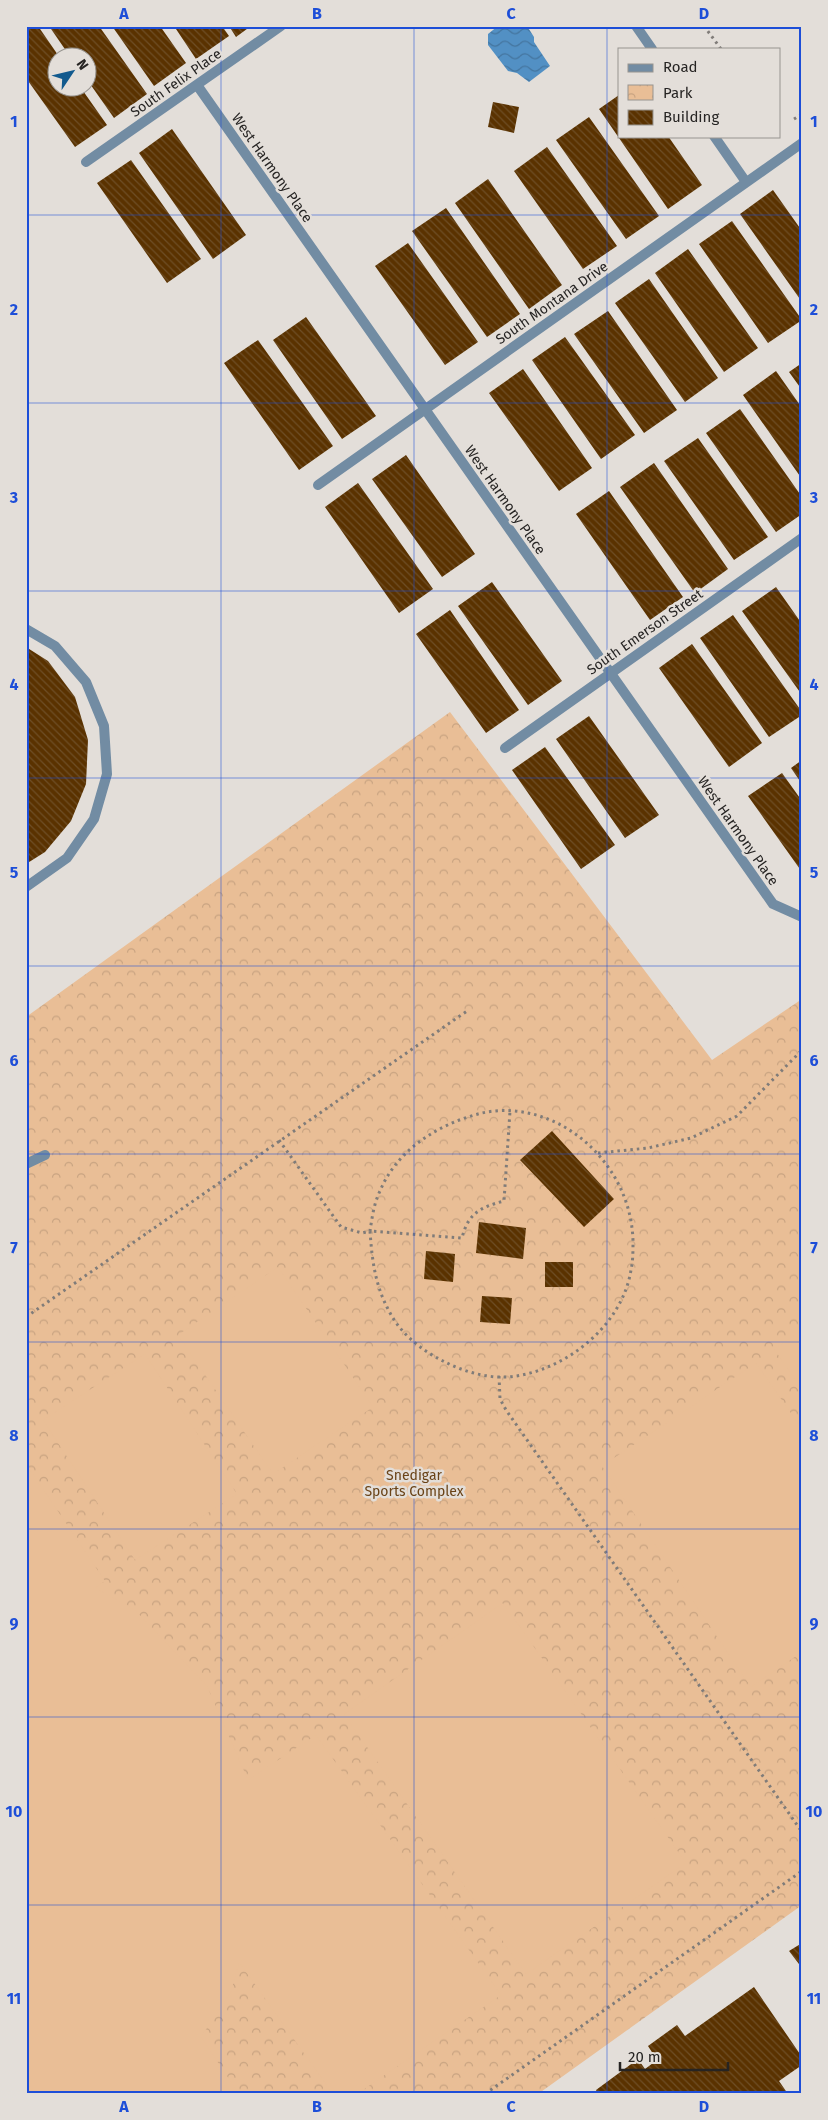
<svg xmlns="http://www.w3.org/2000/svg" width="828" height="2120" font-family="'Fira Sans',sans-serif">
<defs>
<pattern id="park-crowns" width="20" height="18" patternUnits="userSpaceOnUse" patternTransform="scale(1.25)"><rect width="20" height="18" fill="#e9be96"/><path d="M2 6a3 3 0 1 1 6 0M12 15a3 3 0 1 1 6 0" fill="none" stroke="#c8a381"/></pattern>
<pattern id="water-waves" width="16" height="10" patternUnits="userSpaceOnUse" patternTransform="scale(1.25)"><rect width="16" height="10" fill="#5290c4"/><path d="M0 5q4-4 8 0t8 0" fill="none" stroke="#44759f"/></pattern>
<pattern id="building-back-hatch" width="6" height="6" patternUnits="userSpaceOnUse" patternTransform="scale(1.25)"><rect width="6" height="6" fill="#5a3200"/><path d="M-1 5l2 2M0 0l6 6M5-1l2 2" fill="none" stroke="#6e4e26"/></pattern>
</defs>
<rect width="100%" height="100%" fill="#e3ded9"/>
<path fill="url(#park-crowns)" d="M 450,712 L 712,1060 L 802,999 L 802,1905 L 538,2094 L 26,2094 L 26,1017 Z"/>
<path fill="#e9be96" d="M 278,1267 L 373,1407 L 273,1474 L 178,1335 Z
M 802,1330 L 802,1389 L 774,1349 Z
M 145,1354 L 237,1494 L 135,1560 L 43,1420 Z
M 756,1363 L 802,1429 L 802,1652 L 751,1687 L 602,1466 Z
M 26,1464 L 105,1581 L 95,1588 L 134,1609 L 207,1686 L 248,1780 L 316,1735 L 501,1995 L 357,2094 L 333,2094 L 239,1962 L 231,1992 L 201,2037 L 239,2094 L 26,2094 Z
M 503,1603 L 686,1863 L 526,1974 L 344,1714 Z"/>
<path fill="url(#water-waves)" d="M 498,26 L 527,26 L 534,37 L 534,42 L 550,66 L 529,82 L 517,73 L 508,71 L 488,45 L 488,34 Z"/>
<path fill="url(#building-back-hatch)" d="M 32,26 L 38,26 L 60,58 L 58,58 L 58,88 L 81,88 L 107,125 L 75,147 L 26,78 L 26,30 Z
M 49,26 L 99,26 L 147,94 L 114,118 L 88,81 L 88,58 L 71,58 Z
M 112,26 L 160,26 L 186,63 L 154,86 Z
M 174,26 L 222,26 L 229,36 L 196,59 Z
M 229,26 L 251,26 L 236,37 Z
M 619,95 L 619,136 L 668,136 L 702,185 L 668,209 L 599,109 Z
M 493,102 L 519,107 L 514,133 L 488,127 Z
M 589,117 L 659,216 L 626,239 L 556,140 Z
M 172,129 L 246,235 L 213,259 L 139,153 Z
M 547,147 L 617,246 L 583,269 L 514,171 Z
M 131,160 L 201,259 L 167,283 L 97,183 Z
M 488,179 L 562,285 L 529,309 L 455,203 Z
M 773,190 L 802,231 L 802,302 L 740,214 Z
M 446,208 L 520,314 L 487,337 L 412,231 Z
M 732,221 L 802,320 L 768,343 L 699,244 Z
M 408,243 L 478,342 L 445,365 L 375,266 Z
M 688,249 L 758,348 L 724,372 L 655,273 Z
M 649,279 L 718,378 L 685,402 L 615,303 Z
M 608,311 L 677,410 L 644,433 L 574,334 Z
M 306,317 L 376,416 L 342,439 L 273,340 Z
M 565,337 L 635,435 L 601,459 L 532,360 Z
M 258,340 L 333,446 L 299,470 L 224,363 Z
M 802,363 L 802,390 L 789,372 Z
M 523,369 L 592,468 L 559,491 L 489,393 Z
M 776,371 L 802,408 L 802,479 L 743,395 Z
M 740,409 L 802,497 L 802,514 L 776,532 L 706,433 Z
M 698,438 L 768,537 L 734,560 L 664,461 Z
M 406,455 L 475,554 L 442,577 L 372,479 Z
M 654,463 L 728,569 L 695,593 L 620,487 Z
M 358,483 L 433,589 L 399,613 L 325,507 Z
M 609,491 L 683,597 L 650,620 L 576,514 Z
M 492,582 L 562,681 L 528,705 L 458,606 Z
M 776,587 L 802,624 L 802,695 L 742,611 Z
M 450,610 L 519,710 L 486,733 L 416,634 Z
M 733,615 L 802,712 L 802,715 L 769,737 L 700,638 Z
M 692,644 L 762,743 L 729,767 L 659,668 Z
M 26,647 L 48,661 L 75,697 L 88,740 L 86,784 L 71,821 L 45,852 L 26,864 Z
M 589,716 L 659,815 L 625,838 L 556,739 Z
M 545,747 L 615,845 L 581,869 L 512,770 Z
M 802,760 L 802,784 L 791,768 Z
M 782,773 L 802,801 L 802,872 L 748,796 Z
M 552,1131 L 614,1199 L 584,1227 L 520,1160 Z
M 479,1222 L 526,1228 L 523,1259 L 476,1253 Z
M 426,1251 L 455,1254 L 453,1282 L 424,1279 Z
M 545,1262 L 573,1262 L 573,1287 L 545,1287 Z
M 482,1296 L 512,1298 L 510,1324 L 480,1322 Z
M 802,1943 L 802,1968 L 789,1951 Z
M 754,1987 L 802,2057 L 802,2065 L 779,2081 L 788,2094 L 598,2094 L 596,2090 L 638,2059 L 645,2069 L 657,2060 L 648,2046 L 677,2025 L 685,2036 Z"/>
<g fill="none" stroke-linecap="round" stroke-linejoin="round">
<path stroke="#807c79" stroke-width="3" stroke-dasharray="2.5 4" stroke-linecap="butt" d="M 704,26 L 721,49
M 794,119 L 802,114
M 279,1140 L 341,1227 L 362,1233 L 370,1231 C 372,1218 374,1203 380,1191 C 397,1150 437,1125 478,1114 C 519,1103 563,1119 592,1148 C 617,1173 632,1205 633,1241 C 633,1251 633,1261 631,1270 C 622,1327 563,1373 507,1377 C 485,1378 462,1371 443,1361 C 421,1350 400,1333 389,1311 C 375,1285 372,1260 370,1231 L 462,1238 C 468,1213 481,1207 504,1201 L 510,1111
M 598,1153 L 648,1148 L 691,1138 L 737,1116 L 802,1050
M 26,1317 L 467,1011
M 499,1376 L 500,1399 L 506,1410 L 802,1832
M 485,2094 L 802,1871"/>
<path stroke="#728ca3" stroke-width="10" d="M 26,629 L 55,646 L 86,682 L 104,726 L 107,774 L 94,819 L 67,858 L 26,887
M 26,1164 L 45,1155"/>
<path stroke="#728ca3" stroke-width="10" d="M 636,26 L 652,49
M 197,85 L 773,904 L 802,917
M 714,136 L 746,182
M 86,162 L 281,26
M 318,485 L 802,143
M 505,748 L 802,538"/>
</g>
<path fill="none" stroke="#1d4ed8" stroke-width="1" stroke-opacity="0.55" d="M 221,26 L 221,2094M 414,26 L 414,2094M 607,26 L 607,2094M 26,215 L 802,215M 26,403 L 802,403M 26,591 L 802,591M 26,778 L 802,778M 26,966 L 802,966M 26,1154 L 802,1154M 26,1342 L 802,1342M 26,1529 L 802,1529M 26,1717 L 802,1717M 26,1905 L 802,1905"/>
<g text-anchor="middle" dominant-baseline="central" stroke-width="5" stroke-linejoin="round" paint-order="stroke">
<g font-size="14" fill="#262423" stroke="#e3ded9">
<text transform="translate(176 83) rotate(-35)">South Felix Place</text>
<text transform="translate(272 168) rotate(55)">West Harmony Place</text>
<text transform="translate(552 303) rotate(-35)">South Montana Drive</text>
<text transform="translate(505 500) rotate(55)">West Harmony Place</text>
<text transform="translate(645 632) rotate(-35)">South Emerson Street</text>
<text transform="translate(738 831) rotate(55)">West Harmony Place</text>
</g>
<g font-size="14" fill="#6a4317" stroke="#e3ded9">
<text x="414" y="1475">Snedigar<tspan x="414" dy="16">Sports Complex</tspan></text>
</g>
</g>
<rect width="828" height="2120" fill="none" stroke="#e3ded9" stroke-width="55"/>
<rect x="618" y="48" width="162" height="90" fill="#e3ded9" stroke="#979490"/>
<rect x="628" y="64" width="25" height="8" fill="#728ca3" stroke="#979490"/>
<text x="663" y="72" font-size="15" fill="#262423">Road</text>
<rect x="628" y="85" width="25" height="15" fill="url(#park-crowns)" stroke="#979490"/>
<text x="663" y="98" font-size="15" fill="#262423">Park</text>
<rect x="628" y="110" width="25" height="15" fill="url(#building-back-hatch)" stroke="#979490"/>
<text x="663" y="122" font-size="15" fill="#262423">Building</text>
<g transform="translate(72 72) rotate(55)"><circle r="24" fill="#e3ded9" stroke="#979490"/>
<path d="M0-4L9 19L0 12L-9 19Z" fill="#125a8e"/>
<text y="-8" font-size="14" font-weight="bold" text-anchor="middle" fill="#262423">N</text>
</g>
<path d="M620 2062v8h108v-8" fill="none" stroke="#262423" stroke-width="2.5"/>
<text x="628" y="2062" font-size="15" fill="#262423" stroke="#e3ded9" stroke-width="4" paint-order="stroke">20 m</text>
<rect x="28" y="28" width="772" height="2064" fill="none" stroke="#1d4ed8" stroke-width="2"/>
<g font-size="16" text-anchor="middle" font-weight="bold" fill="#1d4ed8">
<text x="124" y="19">A</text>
<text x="317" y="19">B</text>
<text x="511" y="19">C</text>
<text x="704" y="19">D</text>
<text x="14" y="127">1</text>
<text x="814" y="127">1</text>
<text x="14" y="315">2</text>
<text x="814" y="315">2</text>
<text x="14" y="503">3</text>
<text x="814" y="503">3</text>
<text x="14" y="690">4</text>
<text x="814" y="690">4</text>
<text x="14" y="878">5</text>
<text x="814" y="878">5</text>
<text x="14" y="1066">6</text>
<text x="814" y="1066">6</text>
<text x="14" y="1253">7</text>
<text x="814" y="1253">7</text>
<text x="14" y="1441">8</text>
<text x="814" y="1441">8</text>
<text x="14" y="1629">9</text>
<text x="814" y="1629">9</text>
<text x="14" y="1817">10</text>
<text x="814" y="1817">10</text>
<text x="14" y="2004">11</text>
<text x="814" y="2004">11</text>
<text x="124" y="2112">A</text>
<text x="317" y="2112">B</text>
<text x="511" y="2112">C</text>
<text x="704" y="2112">D</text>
</g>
</svg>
